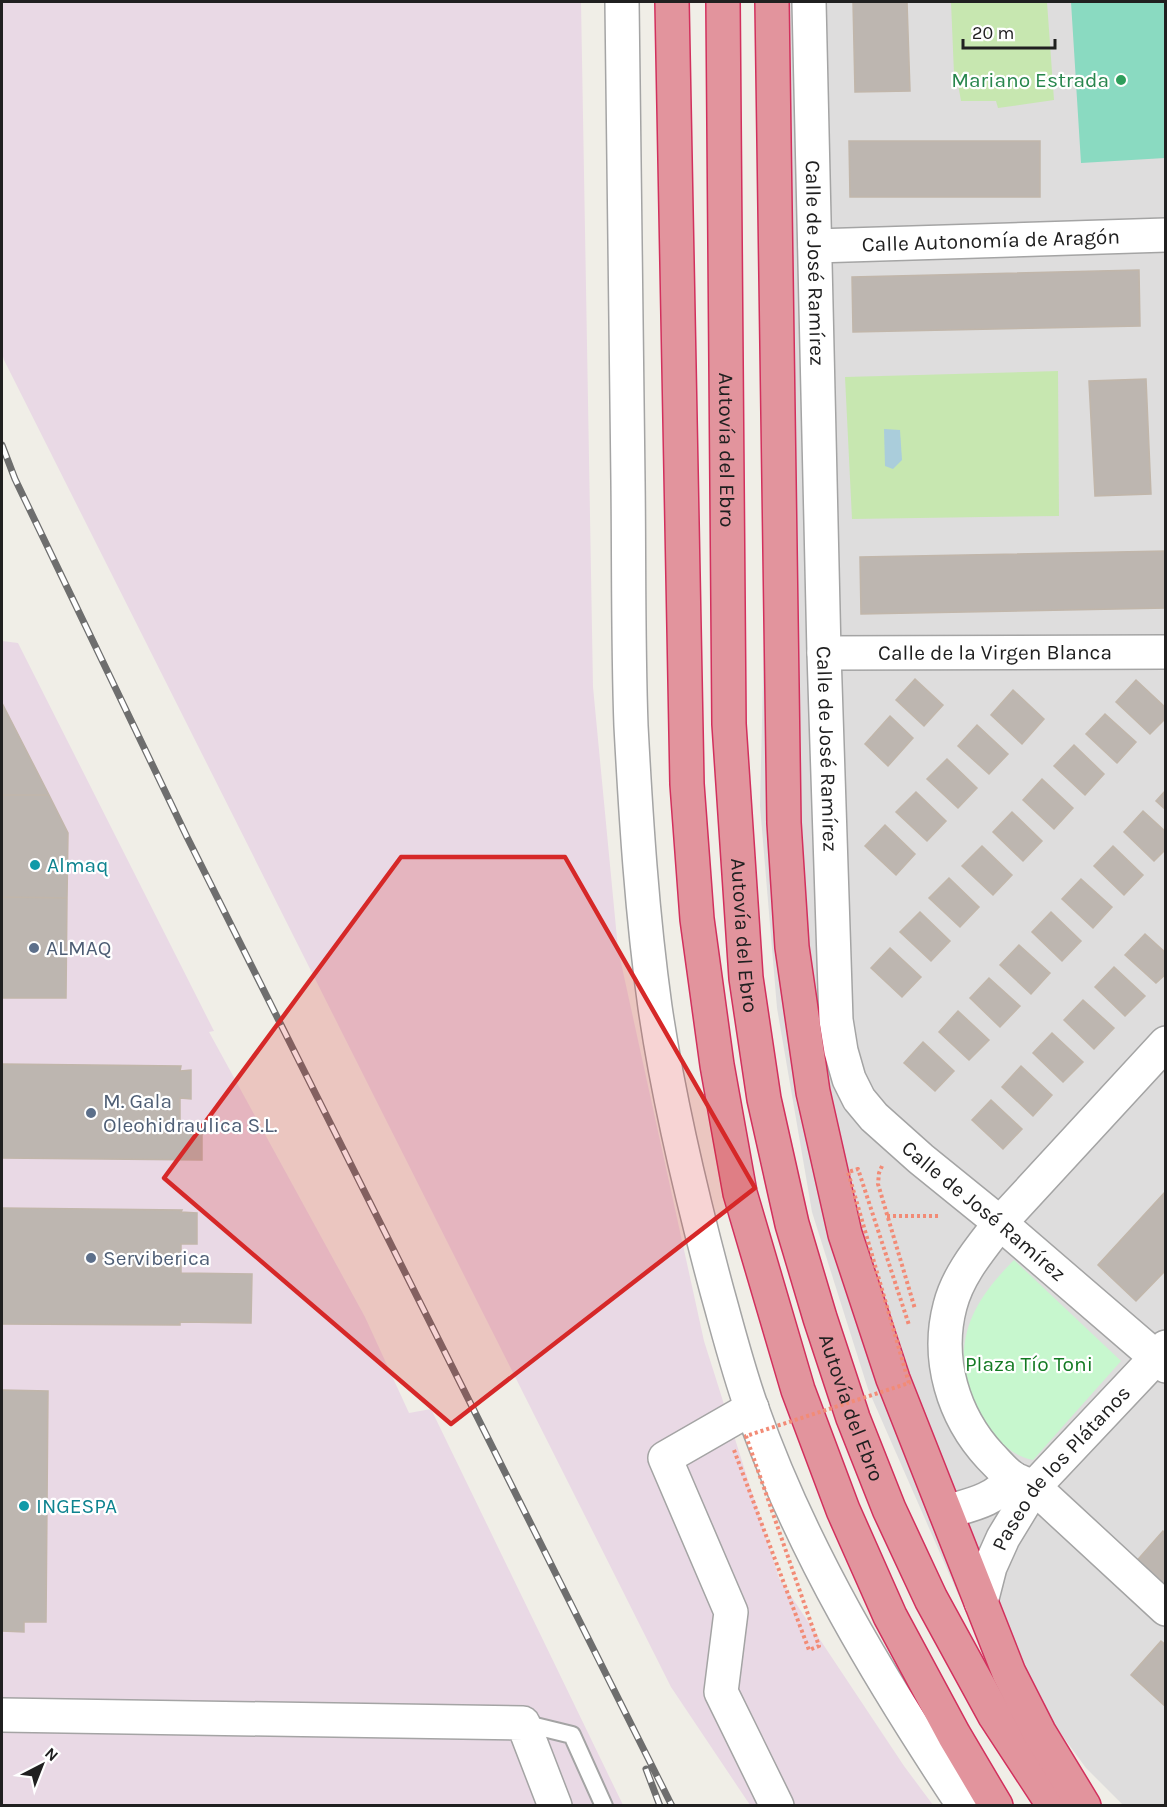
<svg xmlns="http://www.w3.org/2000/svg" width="1167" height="1807" font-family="Karla,sans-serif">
<rect width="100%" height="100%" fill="#f0eee7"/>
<path fill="#dedddd" d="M 779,2 L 1165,2 L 1165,1805 L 1123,1805 L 1086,1768 L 958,1594 L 868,1389 L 812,1212 L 777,1008 L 760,806 Z"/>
<path fill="#e9d9e5" d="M 2,2 L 581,2 L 593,687 L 618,949 L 704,1341 L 779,1578 L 904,1766 L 933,1805 L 750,1805 L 671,1687 L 4,360 L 2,353 Z
M 2,641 L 18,643 L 214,1031 L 209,1032 L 365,1317 L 409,1413 L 431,1409 L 623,1805 L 2,1806 Z"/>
<path fill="#c7e7b0" d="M 951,2 L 1047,2 L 1054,100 L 998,108 L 996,101 L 961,101 L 957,78 L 954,74 Z
M 1058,371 L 1059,516 L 852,519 L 845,377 Z"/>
<path fill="#c7f7ce" d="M 1014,1260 L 1121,1361 L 1033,1460 C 1011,1456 995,1438 984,1420 C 977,1410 970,1399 966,1388 C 964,1381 964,1372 964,1365 C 961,1321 985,1289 1014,1260 Z"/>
<path fill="#8adac1" d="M 1071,2 L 1165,2 L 1165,158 L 1081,163 Z"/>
<path fill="#aacddb" d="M 884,429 L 900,430 L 902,460 L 893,469 L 885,466 Z"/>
<path fill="#bdb6b0" stroke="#c1b6aa" stroke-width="1.5" d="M 853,2 L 907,2 L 910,91 L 855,92 Z
M 849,141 L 1040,141 L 1040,197 L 850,197 Z
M 1139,270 L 1140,326 L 853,332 L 852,277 Z
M 1146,379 L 1151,494 L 1095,496 L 1089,381 Z
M 1166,551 L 1166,608 L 861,614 L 860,557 Z
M 915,679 L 943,705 L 924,726 L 896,700 Z
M 1136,680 L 1166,708 L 1166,718 L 1150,734 L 1116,702 Z
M 1013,690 L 1044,719 L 1022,744 L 991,715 Z
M 2,703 L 49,795 L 2,795 Z
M 1105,714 L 1136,742 L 1117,763 L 1086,734 Z
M 890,716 L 913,738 L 888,766 L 865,744 Z
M 977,725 L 1008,754 L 989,774 L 958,746 Z
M 1074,745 L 1104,774 L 1085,795 L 1054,766 Z
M 947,759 L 977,788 L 958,808 L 927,779 Z
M 1042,779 L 1073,808 L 1054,829 L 1023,800 Z
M 1166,790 L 1166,810 L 1156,801 Z
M 916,792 L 946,821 L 927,841 L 896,812 Z
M 2,795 L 49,795 L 68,833 L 67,898 L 2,897 Z
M 1143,811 L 1166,832 L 1166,849 L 1154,861 L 1124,832 Z
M 1012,812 L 1042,841 L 1023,861 L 993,832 Z
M 885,825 L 915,854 L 896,875 L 865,846 Z
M 982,846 L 1012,875 L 993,895 L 962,866 Z
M 1113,846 L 1143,875 L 1124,895 L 1094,866 Z
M 949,878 L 979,907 L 960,927 L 929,898 Z
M 1081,879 L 1112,907 L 1093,928 L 1062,899 Z
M 2,897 L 67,898 L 66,998 L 2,998 Z
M 920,912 L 950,941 L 931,961 L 900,932 Z
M 1051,912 L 1081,941 L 1062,961 L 1032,932 Z
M 1145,934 L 1166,953 L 1166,974 L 1156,983 L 1125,955 Z
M 1019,945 L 1050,973 L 1031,994 L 1000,965 Z
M 890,948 L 921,977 L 902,997 L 871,968 Z
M 1114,967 L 1145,996 L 1125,1016 L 1095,987 Z
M 989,978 L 1020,1006 L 1000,1027 L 970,998 Z
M 1083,1000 L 1114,1028 L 1094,1049 L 1064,1020 Z
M 958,1011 L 989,1040 L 969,1060 L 939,1032 Z
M 1052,1033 L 1083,1062 L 1063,1082 L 1033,1053 Z
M 923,1042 L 954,1071 L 935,1091 L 904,1063 Z
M 2,1064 L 181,1066 L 180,1071 L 191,1070 L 191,1099 L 180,1098 L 180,1128 L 202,1129 L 202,1160 L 2,1158 Z
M 1021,1066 L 1052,1095 L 1033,1116 L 1002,1087 Z
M 991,1100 L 1022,1129 L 1003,1149 L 972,1120 Z
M 1166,1191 L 1166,1270 L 1136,1301 L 1098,1265 Z
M 2,1208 L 182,1210 L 181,1212 L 197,1213 L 197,1244 L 181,1244 L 181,1273 L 252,1274 L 251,1323 L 180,1322 L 180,1325 L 2,1324 Z
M 2,1390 L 48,1391 L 46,1622 L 24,1622 L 24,1632 L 2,1631 Z
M 1163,1531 L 1166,1533 L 1166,1591 L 1134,1564 Z
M 1161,1641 L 1166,1645 L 1166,1707 L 1131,1675 Z"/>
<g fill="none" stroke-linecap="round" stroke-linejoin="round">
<g stroke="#a4a4a4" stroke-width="20">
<path id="service" d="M 523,1723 L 572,1735 L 604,1806"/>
</g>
<g stroke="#a4a4a4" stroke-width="36">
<g id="minor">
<path id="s1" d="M 809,2 L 824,653 L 836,1020 L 841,1051 L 849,1079 L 859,1099 L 874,1117 L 921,1159 L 1000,1223 L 1166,1366"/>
<path id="s2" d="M 815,246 L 1166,235"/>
<path id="s3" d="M 824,653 L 1166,652"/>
<path d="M 1166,1043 L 1000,1223 C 981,1248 958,1274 950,1306 C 936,1359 953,1416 990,1456 C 997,1463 1005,1473 1013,1478 C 1019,1482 1028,1484 1034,1487 L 1166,1609"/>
<path d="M 752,1408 L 665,1458 L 731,1612 L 721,1692 L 777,1806"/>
<path d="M 946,1512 C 974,1504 993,1501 1013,1478"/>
<path id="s4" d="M 981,1602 L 990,1567 L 1003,1538 L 1034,1487 L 1166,1347"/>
<path d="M 2,1715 L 523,1723 L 555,1806"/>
</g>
</g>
<g stroke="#a4a4a4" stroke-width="36">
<path id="tertiary" d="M 622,2 C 624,161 626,321 628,481 C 629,562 628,644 631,726 C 636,819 642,914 655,1007 C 669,1103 692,1198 717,1291 C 728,1330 738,1370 752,1409 C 802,1551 881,1681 964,1806"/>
</g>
<g stroke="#d2305d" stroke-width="36">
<g id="motorway">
<path d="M 672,2 L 687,784 L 697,919 L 717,1065 L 740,1193 L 798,1390 L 843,1510 L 890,1616 L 954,1735 L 996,1806"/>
<path id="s5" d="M 723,2 L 729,724 L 746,978 L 764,1099 L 792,1224 L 820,1318 L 853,1418 L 889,1509 L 931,1599 L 995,1716 L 1054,1806"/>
<path d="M 772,2 L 784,823 L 792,947 L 813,1092 L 845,1234 L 893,1379 L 1009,1673 L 1039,1732 L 1084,1806"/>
</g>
</g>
<path stroke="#f28b76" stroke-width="4" stroke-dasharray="3 3" stroke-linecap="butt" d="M 882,1166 L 879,1173 L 878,1184 L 915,1309
M 887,1216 L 940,1216"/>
<use href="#service" stroke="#fff" stroke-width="16"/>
<use href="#minor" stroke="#fff" stroke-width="33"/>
<use href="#tertiary" stroke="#fff" stroke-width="33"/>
<use href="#motorway" stroke="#e2949d" stroke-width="33"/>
<g stroke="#6e6e6e" stroke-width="7">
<path id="rail" d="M 2,445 L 15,479 L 187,837 L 672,1806
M 646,1769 L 660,1806"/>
</g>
<use href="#rail" stroke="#fff" stroke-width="4.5" stroke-dasharray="14" stroke-linecap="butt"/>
<path stroke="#f28b76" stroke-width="4" stroke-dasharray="3 3" stroke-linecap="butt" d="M 734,1450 L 809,1650 L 819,1646 L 746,1436 L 909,1383 L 848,1172 L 858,1169 L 909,1325"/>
</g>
<path fill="#d62828" fill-opacity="0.2" stroke="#d62828" stroke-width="4.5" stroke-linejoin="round" d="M 401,857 L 565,857 L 755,1188 L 451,1424 L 164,1178 Z"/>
<circle fill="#2e9e5b" stroke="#fff" stroke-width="2" cx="1121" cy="80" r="6"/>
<g fill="#0f9aa8" stroke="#fff" stroke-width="2">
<circle cx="35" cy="865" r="6"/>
<circle cx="24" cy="1506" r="6"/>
</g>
<g fill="#5c6f8a" stroke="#fff" stroke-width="2">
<circle cx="34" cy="948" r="6"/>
<circle cx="91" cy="1113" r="6"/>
<circle cx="91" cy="1258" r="6"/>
</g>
<g text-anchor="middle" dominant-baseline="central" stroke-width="4.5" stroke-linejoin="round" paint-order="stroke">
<g font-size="21" fill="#27864d" stroke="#fff" text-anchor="end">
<text x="1109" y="80">Mariano Estrada</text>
</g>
<g font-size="21" fill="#202020" stroke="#fff">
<text stroke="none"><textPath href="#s2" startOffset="176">Calle Autonomía de Aragón</textPath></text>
<text stroke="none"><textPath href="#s1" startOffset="261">Calle de José Ramírez</textPath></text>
<text stroke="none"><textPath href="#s5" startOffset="448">Autovía del Ebro</textPath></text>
<text stroke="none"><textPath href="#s3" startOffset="171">Calle de la Virgen Blanca</textPath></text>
<text stroke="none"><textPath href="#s1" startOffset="747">Calle de José Ramírez</textPath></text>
<text stroke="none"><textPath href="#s5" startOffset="934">Autovía del Ebro</textPath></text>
<text stroke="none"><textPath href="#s1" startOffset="1269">Calle de José Ramírez</textPath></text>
<text stroke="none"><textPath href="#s5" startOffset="1420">Autovía del Ebro</textPath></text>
<text stroke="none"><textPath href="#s4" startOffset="159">Paseo de los Plátanos</textPath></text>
</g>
<g font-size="21" fill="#0d838f" stroke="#fff" text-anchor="start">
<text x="47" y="865">Almaq</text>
<text x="36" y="1506">INGESPA</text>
</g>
<g font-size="21" fill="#4e5e75" stroke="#fff" text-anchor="start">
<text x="46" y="948">ALMAQ</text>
<text x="103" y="1101">M. Gala<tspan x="103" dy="24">Oleohidraulica S.L.</tspan></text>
<text x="103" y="1258">Serviberica</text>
</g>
<g font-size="21" fill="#127a22" stroke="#fff">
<text x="1029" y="1364">Plaza Tío Toni</text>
</g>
</g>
<rect width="1167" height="1807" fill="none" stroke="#202020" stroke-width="6"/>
<g transform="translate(42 1765) rotate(42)" stroke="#ffffff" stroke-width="4.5" paint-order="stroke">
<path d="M0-4.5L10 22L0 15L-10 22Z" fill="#202020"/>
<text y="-9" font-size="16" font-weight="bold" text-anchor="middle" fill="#202020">N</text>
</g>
<path d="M963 39v9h92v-9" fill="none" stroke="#202020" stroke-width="3"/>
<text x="972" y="39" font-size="18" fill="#202020" stroke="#ffffff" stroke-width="4.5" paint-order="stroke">20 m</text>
</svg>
